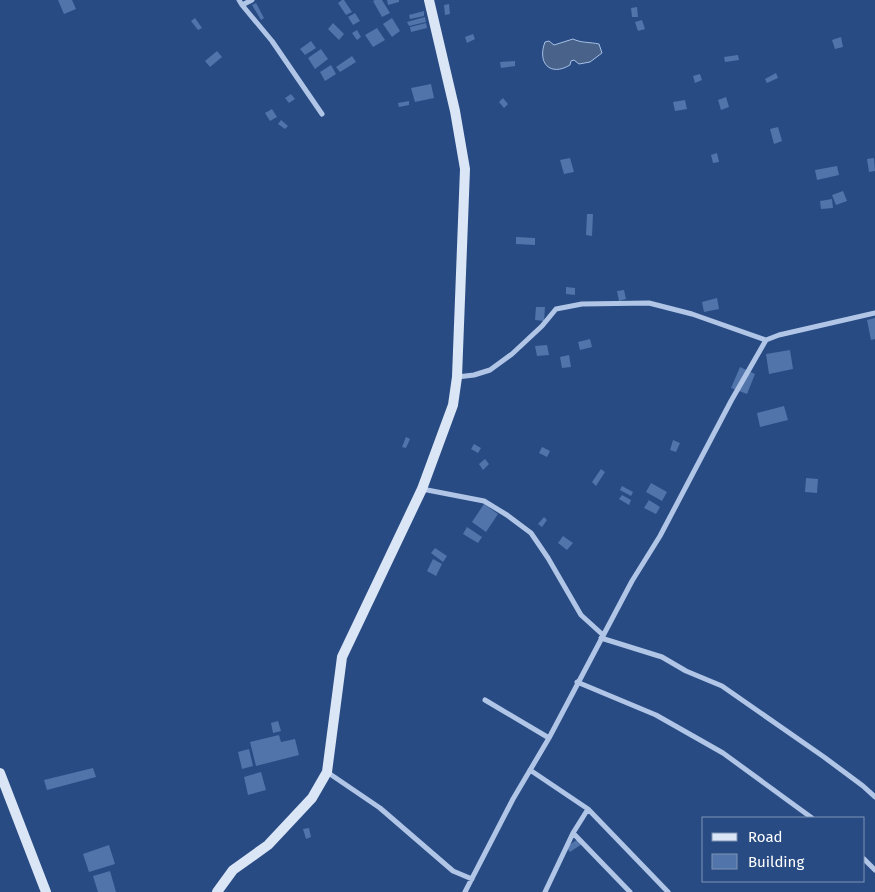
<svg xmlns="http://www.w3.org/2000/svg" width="875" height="892" font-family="'Fira Sans',sans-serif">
<rect width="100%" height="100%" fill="#284b83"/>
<path fill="#49628a" stroke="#a6c1e7" d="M 573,39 C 581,43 590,42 599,44 L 602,53 L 590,62 L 579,64 L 574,60 L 571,61 L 570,65 C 550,77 537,63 545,42 L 549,41 L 554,45 Z"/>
<path fill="#5174ab" d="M 58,0 L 72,0 L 76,9 L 64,14 Z
M 342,0 L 344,0 L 352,12 L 346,15 L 338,3 Z
M 375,0 L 382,0 L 390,13 L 382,17 L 373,1 Z
M 387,0 L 399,0 L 399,2 L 388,5 Z
M 256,3 L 264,18 L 261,20 L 252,5 Z
M 449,4 L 450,14 L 445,15 L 444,5 Z
M 637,7 L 638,17 L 632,17 L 631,8 Z
M 424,11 L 424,16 L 410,19 L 409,15 Z
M 355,13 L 360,21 L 353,25 L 348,17 Z
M 425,17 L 426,22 L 409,26 L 407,22 Z
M 195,18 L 202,28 L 198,30 L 191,21 Z
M 392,18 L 400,31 L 392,37 L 383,24 Z
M 642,20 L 645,29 L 638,31 L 635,22 Z
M 333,23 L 344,34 L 339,40 L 328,29 Z
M 426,23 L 427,28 L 411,32 L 410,27 Z
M 377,28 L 385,40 L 373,47 L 365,35 Z
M 357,30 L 361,37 L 357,40 L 352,33 Z
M 473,34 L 475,39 L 467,43 L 465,37 Z
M 841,37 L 843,47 L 835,49 L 832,40 Z
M 311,41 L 316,48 L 305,55 L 300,49 Z
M 321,49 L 328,59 L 315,69 L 308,58 Z
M 217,51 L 222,57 L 210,67 L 205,61 Z
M 738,55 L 739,60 L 725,62 L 724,57 Z
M 352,56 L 356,62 L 340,72 L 336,67 Z
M 515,61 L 515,66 L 501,68 L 500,62 Z
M 331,65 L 336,74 L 325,81 L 320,72 Z
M 776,73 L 778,78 L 767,83 L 765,79 Z
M 700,74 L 702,80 L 695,83 L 693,76 Z
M 431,84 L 434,98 L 415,102 L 411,88 Z
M 291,94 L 295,99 L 289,103 L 285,98 Z
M 726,97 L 729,107 L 721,110 L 718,100 Z
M 503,98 L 508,104 L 504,108 L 499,102 Z
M 685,100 L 687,109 L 675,111 L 673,102 Z
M 409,101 L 409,105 L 399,107 L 398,103 Z
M 272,109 L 277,117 L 270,121 L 265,113 Z
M 281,120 L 288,126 L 285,129 L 278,124 Z
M 778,127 L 782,141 L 774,144 L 770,129 Z
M 717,153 L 719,162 L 713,163 L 711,155 Z
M 570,158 L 574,172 L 564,174 L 560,160 Z
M 874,158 L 875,171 L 869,172 L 867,159 Z
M 837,166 L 839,175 L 817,180 L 815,170 Z
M 843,191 L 847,201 L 836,205 L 832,195 Z
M 832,199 L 833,208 L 821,209 L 820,201 Z
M 587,214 L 593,214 L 592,236 L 586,235 Z
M 516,237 L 535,238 L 535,245 L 516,244 Z
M 566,287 L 575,288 L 575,295 L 566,294 Z
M 624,290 L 626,299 L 619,301 L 617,291 Z
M 717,298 L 719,309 L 704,312 L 702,302 Z
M 536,307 L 545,307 L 544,321 L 535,320 Z
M 875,318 L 875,339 L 871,340 L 867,320 Z
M 590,339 L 592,347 L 580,350 L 578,342 Z
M 547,345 L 549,355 L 537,356 L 535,346 Z
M 790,350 L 793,369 L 769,374 L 766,354 Z
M 569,355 L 571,367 L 562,368 L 560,357 Z
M 740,367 L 755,374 L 747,394 L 731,388 Z
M 784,406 L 788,420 L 760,427 L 757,413 Z
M 406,437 L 410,439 L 406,448 L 402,447 Z
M 673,440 L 680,443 L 676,452 L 670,450 Z
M 474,444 L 481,448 L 478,453 L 471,449 Z
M 542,447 L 550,451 L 547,457 L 539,453 Z
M 485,459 L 489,464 L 483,470 L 479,464 Z
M 601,469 L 605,472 L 596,486 L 592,482 Z
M 806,478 L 818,479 L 817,493 L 805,492 Z
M 651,483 L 667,492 L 662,501 L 646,492 Z
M 622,486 L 633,492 L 631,496 L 620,490 Z
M 622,495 L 631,500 L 629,505 L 619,499 Z
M 649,500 L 660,507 L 656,514 L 644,508 Z
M 484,504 L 498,514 L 486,532 L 472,522 Z
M 544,517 L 547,520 L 542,527 L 538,524 Z
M 467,527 L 482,537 L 478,543 L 463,534 Z
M 563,536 L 573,543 L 567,550 L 558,543 Z
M 435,548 L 447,556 L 443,562 L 431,553 Z
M 433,559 L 442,564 L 436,576 L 427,571 Z
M 278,721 L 281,731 L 273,733 L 271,723 Z
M 279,735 L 281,742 L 295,739 L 299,755 L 256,766 L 250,742 Z
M 249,749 L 253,766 L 242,769 L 238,752 Z
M 93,768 L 96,777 L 47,790 L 44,780 Z
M 261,772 L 266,790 L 248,795 L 244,777 Z
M 309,828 L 311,837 L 306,839 L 303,829 Z
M 578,839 L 582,844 L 570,852 L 566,847 Z
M 109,845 L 115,864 L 89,872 L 83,854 Z
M 110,871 L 116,892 L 98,892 L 93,876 Z"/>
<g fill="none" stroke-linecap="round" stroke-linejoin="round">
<path stroke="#b1c6e7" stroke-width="5" d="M 239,0 L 242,5 L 252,0
M 242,5 L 272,41 L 322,114
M 457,377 L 474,375 L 490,370 L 512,354 L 542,326 L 556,309 L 582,304 L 649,303 L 692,314 L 766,340
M 422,489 L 484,501 L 507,515 L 531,533 L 548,558 L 581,615 L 603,635
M 601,638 L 662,657 L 686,671 L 722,686 L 824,757 L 863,786 L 875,797
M 577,682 L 656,715 L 723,753 L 812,818
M 485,700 L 549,738
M 530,770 L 588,809 L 668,892
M 327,772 L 380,808 L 453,871 L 472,879
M 573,833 L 630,892
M 864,859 L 875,870
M 465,892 L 513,799 L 549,738 L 632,581 L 660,536 L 731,401 L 766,340 L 779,335 L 875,313
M 545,892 L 573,833 L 588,809"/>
<path stroke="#dae5f6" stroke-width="10" d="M 0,773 L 46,892
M 217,892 L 233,870 L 268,845 L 312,798 L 327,772 L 342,657 L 422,489 L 453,405 L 457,377 L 465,169 L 455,111 L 429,0"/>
</g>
<rect x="702" y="817" width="162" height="65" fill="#284b83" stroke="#7e93b5"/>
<rect x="712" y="833" width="25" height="8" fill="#dae5f6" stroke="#7e93b5"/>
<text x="748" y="842" font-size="15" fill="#ffffff">Road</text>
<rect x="712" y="854" width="25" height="15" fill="#5174ab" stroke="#7e93b5"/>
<text x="748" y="867" font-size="15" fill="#ffffff">Building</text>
</svg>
